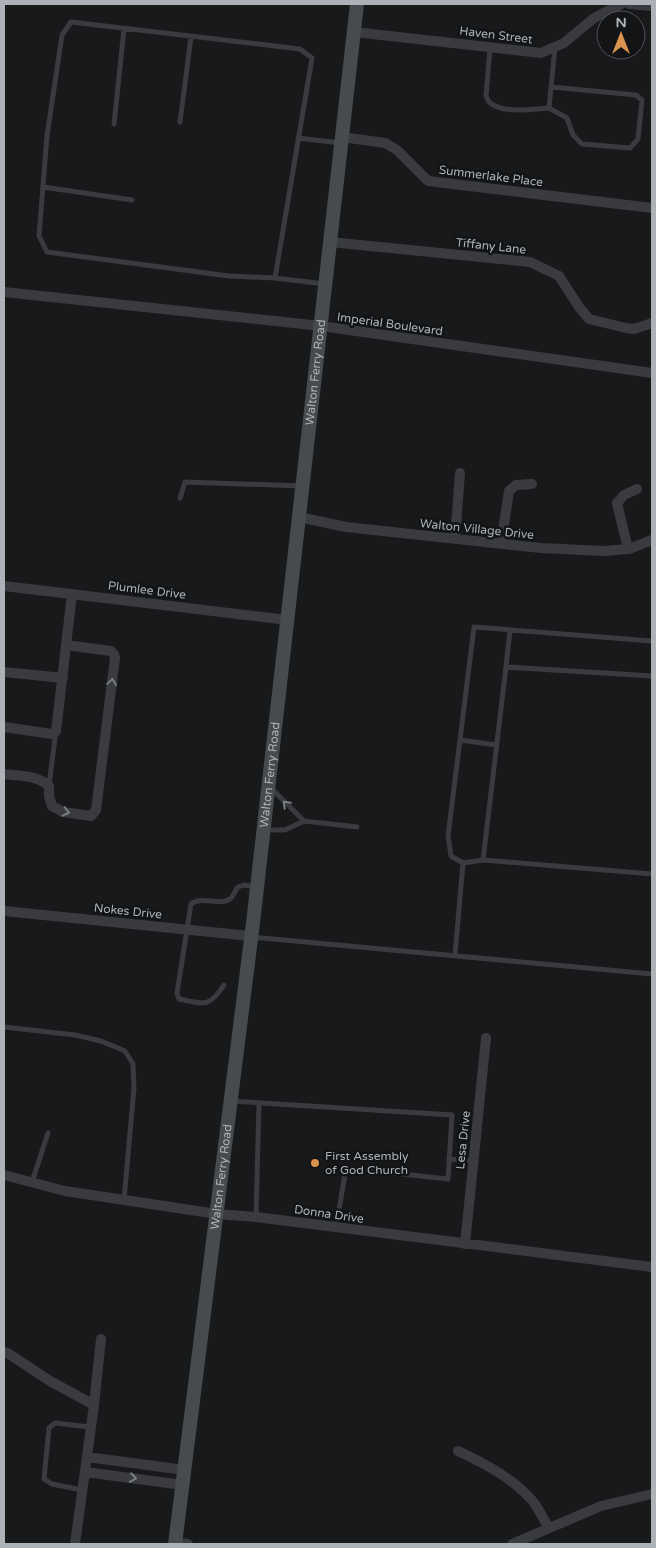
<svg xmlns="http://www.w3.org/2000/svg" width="656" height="1548" font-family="'Varela Round',sans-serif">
<rect width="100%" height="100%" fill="#18191a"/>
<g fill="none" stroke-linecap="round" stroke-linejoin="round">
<path stroke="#3a3b3e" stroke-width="5" d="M 490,48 L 486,96 C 492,116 532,109 549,108
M 551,87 L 636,95 L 642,100 L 638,139 L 630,148 L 582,144 L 573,135 L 567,118 L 549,108 L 555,47
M 180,122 L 191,37
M 114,124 L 124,29
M 298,138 L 340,143
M 43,187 L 132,200
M 275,278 L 312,58 L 300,49 L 71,22 L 62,35 L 47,136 L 39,236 L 47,252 L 229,276 L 275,278 L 325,284
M 180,498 L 185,482 L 302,486
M 506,667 L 510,630
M 460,740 L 496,745
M 49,785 L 56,731
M 271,788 L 304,821
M 264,830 L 285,830 L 304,821 L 357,827
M 483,860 L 652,874
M 463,863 L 451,856 L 448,836 L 474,627 L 652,641
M 252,937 L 652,974
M 455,955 L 463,863 L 483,860 L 506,667 L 652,676
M 224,985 C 209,1008 204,1004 179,999 L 177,993 L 191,904 C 202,895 222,907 231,898 C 234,895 235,890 238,887 L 244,885 L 257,887
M 4,1027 L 75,1035 L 101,1041 L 125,1051 L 133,1064 L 134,1088 L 124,1200
M 231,1101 L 452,1115 L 448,1179 L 346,1168 L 336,1228
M 449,1159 L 474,1161
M 32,1182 L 48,1133
M 256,1217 L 259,1103
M 82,1490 L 52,1484 L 44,1479 L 49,1428 L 55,1423 L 90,1427"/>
<path stroke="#3a3b3e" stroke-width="10" d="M 629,4 L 652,6
M 354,32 L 541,53 L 564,43 L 594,18 L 621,4
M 342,137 L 385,143 L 397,150 L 428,181 L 652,208
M 330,242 L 530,262 L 559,276 L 579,307 L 589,319 L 626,328 L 634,329 L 652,323
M 4,292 L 321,326 L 652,373
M 299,517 L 346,527 L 541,548 L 603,551 L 629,549 L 652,540
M 455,539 L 460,473
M 501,544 L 509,491 L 516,485 L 532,484
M 628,549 L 617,503 L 624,495 L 637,489
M 4,586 L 288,620
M 4,672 L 63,678
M 4,727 L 52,734 L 56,731 L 72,594
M 4,774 C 19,776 37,775 49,786 L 49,796 L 52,806 L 63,812 L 91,816 L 96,810 L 115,658 L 114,654 L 111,651 L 66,645
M 4,911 L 250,936
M 4,1175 L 65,1191 L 217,1214 L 256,1217 L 652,1267
M 465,1244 L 486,1038
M 4,1352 L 9,1354 L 50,1381 L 94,1405 L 75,1544
M 94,1405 L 101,1339
M 458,1451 C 486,1464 516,1480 535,1504 C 540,1512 544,1520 549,1528
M 87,1457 L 185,1470
M 85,1472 L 183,1485
M 175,1542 L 188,1544
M 512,1544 L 601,1506 L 652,1494"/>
<path stroke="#484b4e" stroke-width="14" id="s1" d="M 175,1544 L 253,923 L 357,4"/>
</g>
<defs><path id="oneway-chevron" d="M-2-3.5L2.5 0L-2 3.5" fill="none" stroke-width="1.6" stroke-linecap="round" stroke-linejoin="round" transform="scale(1.25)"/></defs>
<g stroke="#797c81">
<use href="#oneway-chevron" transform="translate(112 682) rotate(-82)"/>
<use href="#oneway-chevron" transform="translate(286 804) rotate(-135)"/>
<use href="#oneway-chevron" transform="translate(66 812) rotate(14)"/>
<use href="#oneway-chevron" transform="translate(133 1478) rotate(8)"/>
</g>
<circle fill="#dc934f" stroke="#131415" stroke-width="2" cx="315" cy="1163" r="5"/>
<g text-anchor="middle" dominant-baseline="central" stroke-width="5" stroke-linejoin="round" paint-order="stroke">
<g font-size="12" fill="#acb2b8" stroke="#131415">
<text transform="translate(496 35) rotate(7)">Haven Street</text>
<text transform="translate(491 176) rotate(7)">Summerlake Place</text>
<text transform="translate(491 246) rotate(6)">Tiffany Lane</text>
<text transform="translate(390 324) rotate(8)">Imperial Boulevard</text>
<text stroke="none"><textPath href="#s1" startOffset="1180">Walton Ferry Road</textPath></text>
<text transform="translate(477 529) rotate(6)">Walton Village Drive</text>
<text transform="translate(147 590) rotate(7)">Plumlee Drive</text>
<text stroke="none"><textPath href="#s1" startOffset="775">Walton Ferry Road</textPath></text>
<text transform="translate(128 911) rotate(6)">Nokes Drive</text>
<text transform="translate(463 1140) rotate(-84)">Lesa Drive</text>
<text stroke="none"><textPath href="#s1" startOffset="370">Walton Ferry Road</textPath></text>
<text transform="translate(329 1214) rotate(8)">Donna Drive</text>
</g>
<g font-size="12" fill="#acb2b8" stroke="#131415" text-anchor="start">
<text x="325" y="1156">First Assembly<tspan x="325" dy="14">of God Church</tspan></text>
</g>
</g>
<rect width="656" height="1548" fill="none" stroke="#acb2b8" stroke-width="10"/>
<g transform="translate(621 35)"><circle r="24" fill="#131415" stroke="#505356"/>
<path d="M0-4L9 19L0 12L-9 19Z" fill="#dc934f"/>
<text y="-8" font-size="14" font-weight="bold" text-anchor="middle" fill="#acb2b8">N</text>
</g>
</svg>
